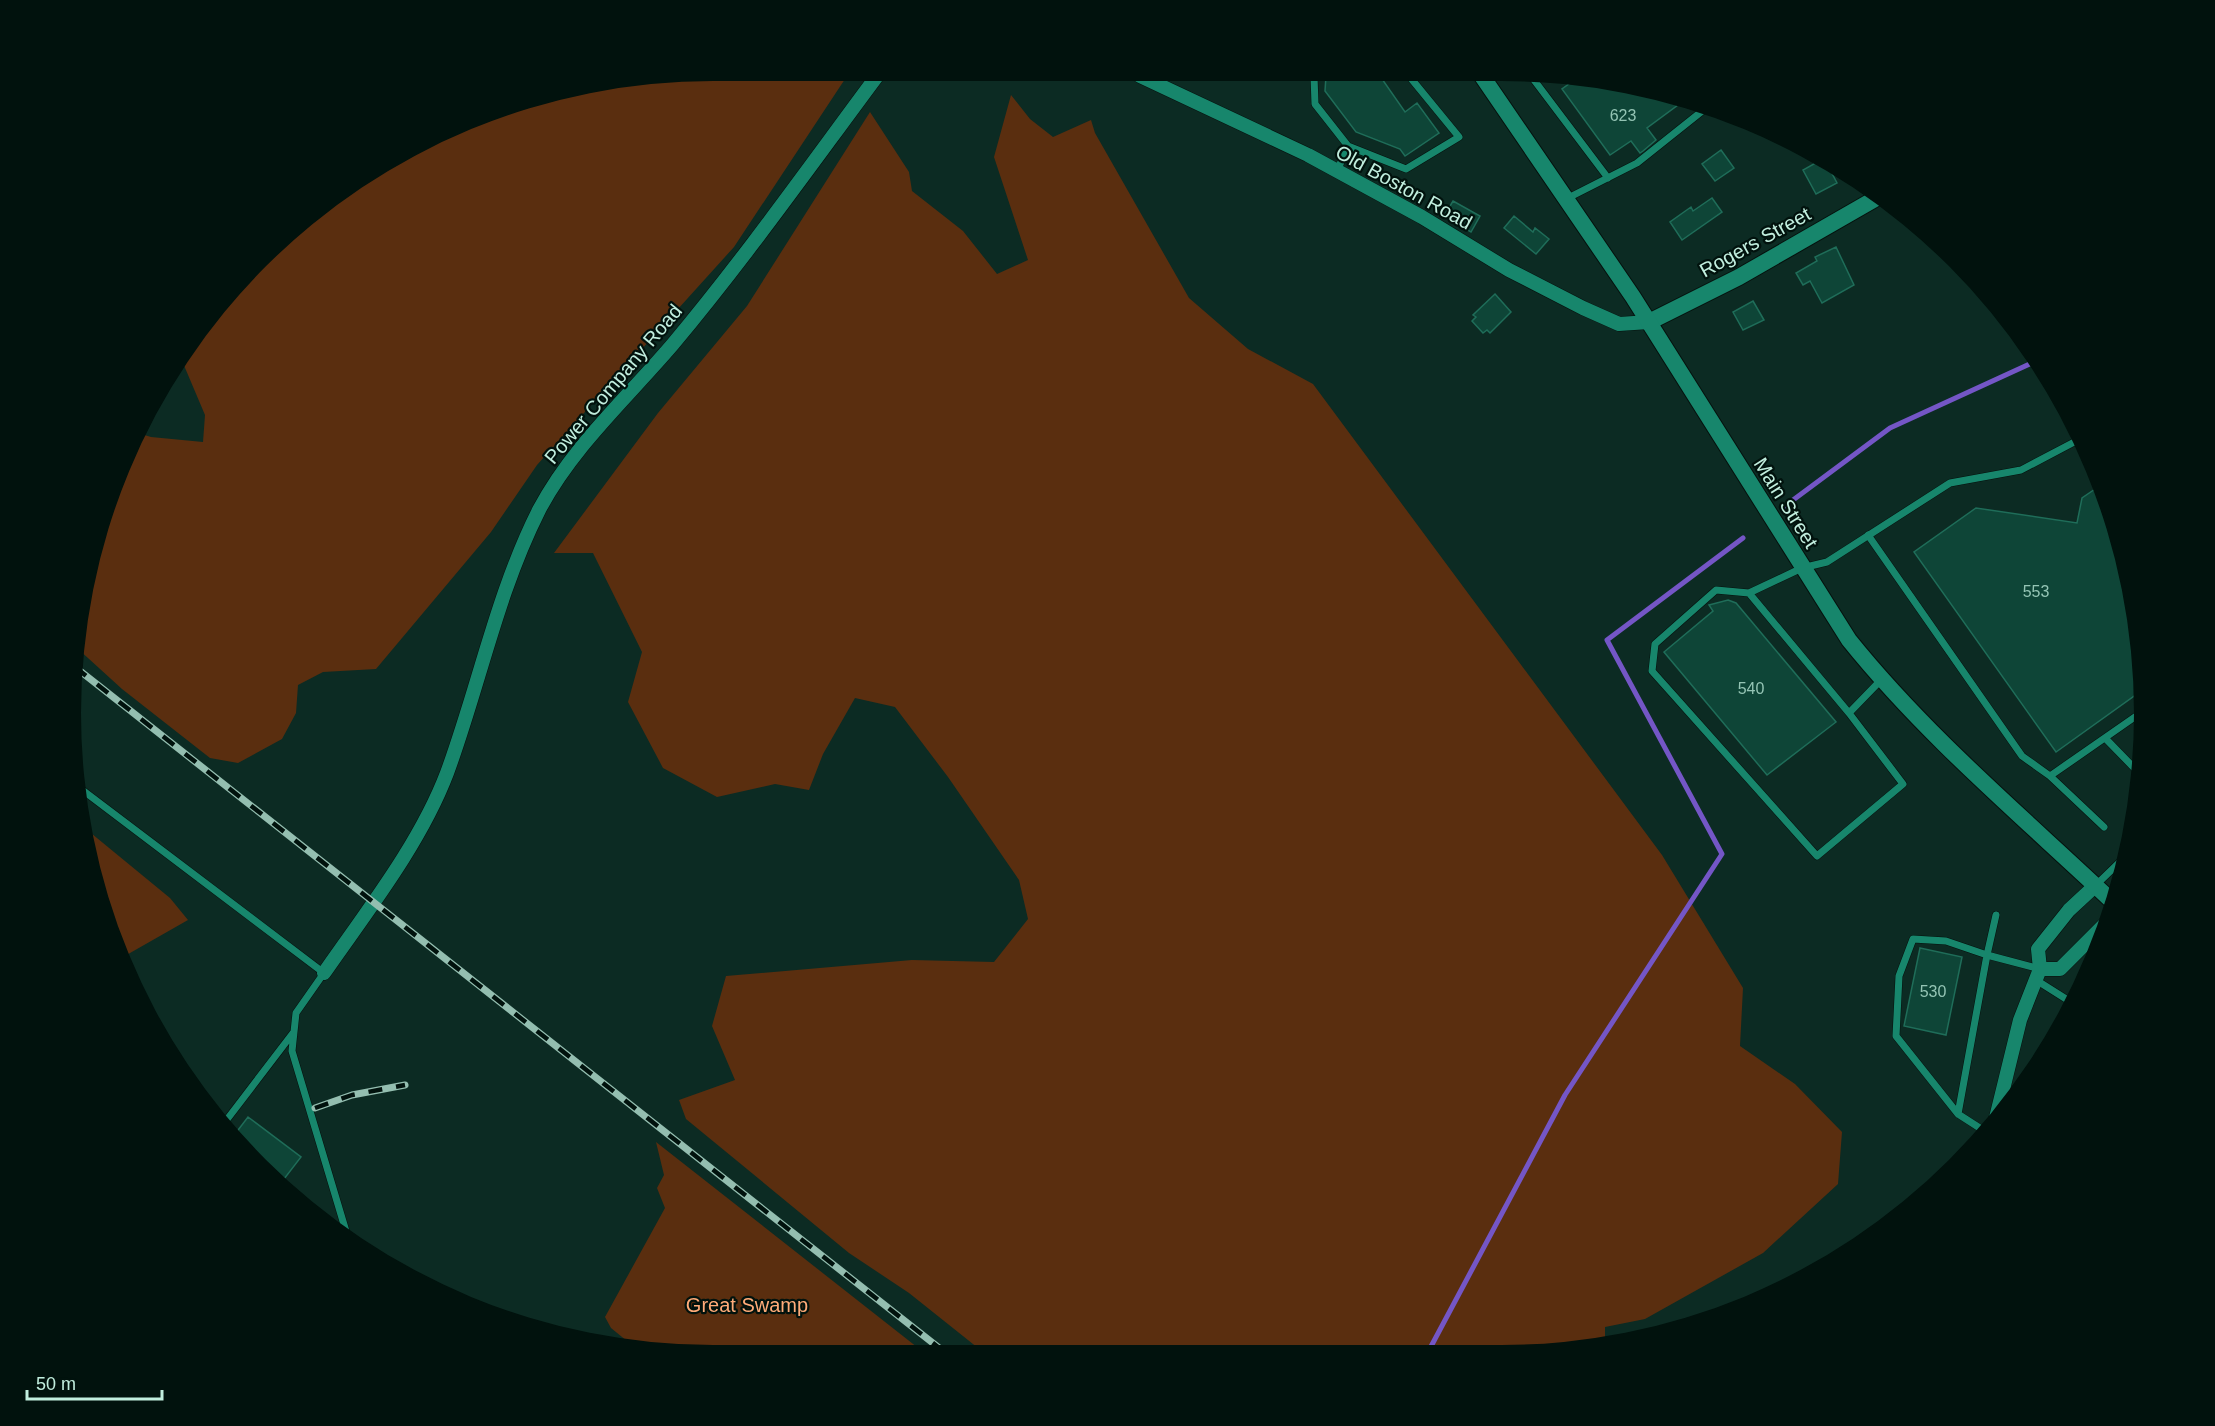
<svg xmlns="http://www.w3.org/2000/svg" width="2215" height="1426" font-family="Helvetica,sans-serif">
<rect width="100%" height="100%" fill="#0c2b23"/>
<path fill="#5a2e0f" d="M 629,76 L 847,76 L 734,247 L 537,465 L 491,532 L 376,669 L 323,672 L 298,685 L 296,713 L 282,739 L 238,763 L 210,758 L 122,689 L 77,648 L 83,588 L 105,506 L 138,433 L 151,437 L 203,442 L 205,415 L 180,356 L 203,322 L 289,230 L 356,179 L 507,104 Z
M 1011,95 L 1030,119 L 1053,137 L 1091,120 L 1095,133 L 1189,298 L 1248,349 L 1313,384 L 1662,855 L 1743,988 L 1740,1046 L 1795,1084 L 1842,1132 L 1838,1184 L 1763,1253 L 1645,1319 L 1605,1327 L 1605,1342 L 1544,1354 L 983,1352 L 909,1293 L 849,1253 L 686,1119 L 679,1100 L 735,1080 L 712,1026 L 726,976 L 912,960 L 994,962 L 1028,919 L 1019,880 L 948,777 L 895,707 L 855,698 L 823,754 L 809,790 L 775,784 L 717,797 L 663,768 L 628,702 L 642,652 L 593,553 L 554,553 L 658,413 L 747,306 L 870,112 L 909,172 L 912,191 L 963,231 L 997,274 L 1028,260 L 994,157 Z
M 86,829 L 170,898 L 188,920 L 123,957 L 118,954 L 92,880 Z
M 656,1142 L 922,1351 L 638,1350 L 611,1328 L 605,1317 L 665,1208 L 657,1188 L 664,1175 Z"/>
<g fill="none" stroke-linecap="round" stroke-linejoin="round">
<path stroke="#7456c6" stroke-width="5" d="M 1785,506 L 1890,428 L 2036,361
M 1427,1354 L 1565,1095 L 1722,854 L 1607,640 L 1743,538"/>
</g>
<path fill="#0e4537" stroke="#1f6d59" stroke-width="1.5" d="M 1326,76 L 1380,76 L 1405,112 L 1417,103 L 1439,133 L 1405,156 L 1400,149 L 1356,132 L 1325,91 Z
M 1580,76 L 1586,76 L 1682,102 L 1647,128 L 1656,140 L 1643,151 L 1640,153 L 1631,141 L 1610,155 L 1562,89 Z
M 1721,150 L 1734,168 L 1715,181 L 1702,164 Z
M 1819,161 L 1828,166 L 1837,183 L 1816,194 L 1803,170 Z
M 1712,198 L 1722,212 L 1682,240 L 1670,222 L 1691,207 L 1693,211 Z
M 1453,201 L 1480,216 L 1471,232 L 1444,216 Z
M 1514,216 L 1533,232 L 1535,228 L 1549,239 L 1536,254 L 1504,228 Z
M 1836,247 L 1854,285 L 1822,303 L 1810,281 L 1803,285 L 1796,273 L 1817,261 L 1815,257 Z
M 1495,294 L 1511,312 L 1490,333 L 1487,330 L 1483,333 L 1472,321 L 1476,317 L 1473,315 Z
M 1753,301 L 1764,320 L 1743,330 L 1733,312 Z
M 2101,485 L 2111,507 L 2139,629 L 2141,691 L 2056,752 L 1914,552 L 1976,508 L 2077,523 L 2082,498 Z
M 1728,600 L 1736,603 L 1836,722 L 1767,775 L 1664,652 L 1713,611 L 1709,605 Z
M 1920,948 L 1962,957 L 1946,1035 L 1904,1026 Z
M 248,1117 L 301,1157 L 281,1183 L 232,1138 Z"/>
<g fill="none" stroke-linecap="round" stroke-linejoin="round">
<g stroke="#05110d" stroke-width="8">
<path id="service" d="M 1314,76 L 1315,104 L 1348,146 L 1406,169 L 1459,137 L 1409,76
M 1531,76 L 1608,178
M 1337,171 L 1348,146
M 1566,199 L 1637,163 L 1706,108
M 1868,535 L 2022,756 L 2050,776 L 2142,712
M 1749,593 L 1716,590 L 1655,644 L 1652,671 L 1817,856 L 1903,784 L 1849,713
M 1881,680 L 1849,713 L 1749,593 L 1802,568 L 1827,562 L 1950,483 L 2021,470 L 2080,439
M 2106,739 L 2140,774
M 2050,776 L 2104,827
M 81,789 L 324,973 L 296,1013 L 292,1051 L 348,1238
M 2096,885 L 2126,856
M 2036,980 L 2074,1004
M 1958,1114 L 1896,1036 L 1899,976 L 1913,939 L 1946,941 L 1987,955 L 1996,915
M 222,1126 L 293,1033
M 1986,1132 L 1958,1114 L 1987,955 L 2040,969"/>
</g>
<g stroke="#05110d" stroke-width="15">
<path id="minor" d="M 1140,76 L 1308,155 L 1422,217 L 1509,270 L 1583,308 L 1619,324 L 1649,322
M 2040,969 L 2060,969 L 2106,923
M 324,973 C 367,911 420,844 447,773 C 479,686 497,593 539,510 C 572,447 627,398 673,344 C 745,258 810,166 877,76
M 1995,1122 L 2020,1020 L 2040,969 L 2038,949 L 2069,910 L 2096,885"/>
</g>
<g stroke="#05110d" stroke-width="18">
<path id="tertiary" d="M 1649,322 L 1739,277 L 1880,196"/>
</g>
<g stroke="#05110d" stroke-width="18">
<path id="secondary" d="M 1482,76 L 1633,297 L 1849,640 C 1927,737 2023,817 2114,903"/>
</g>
<use href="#service" stroke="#17866c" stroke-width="7"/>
<use href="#minor" stroke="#17866c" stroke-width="14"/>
<use href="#tertiary" stroke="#17866c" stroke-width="16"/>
<use href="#secondary" stroke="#17866c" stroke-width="16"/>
<g stroke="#94beb0" stroke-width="7">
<path id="rail" d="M 75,667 L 943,1351
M 315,1108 L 352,1095 L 405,1085"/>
</g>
<use href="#rail" stroke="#01120d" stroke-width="4.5" stroke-dasharray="14" stroke-linecap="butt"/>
</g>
<g text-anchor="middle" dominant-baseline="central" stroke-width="4.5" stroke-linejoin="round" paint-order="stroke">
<g font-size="16" fill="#94c4b4">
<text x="1623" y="115">623</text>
<text x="2036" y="591">553</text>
<text x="1751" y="688">540</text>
<text x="1933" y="991">530</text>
</g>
<g font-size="20" fill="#c1eede" stroke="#01120d">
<text transform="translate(1404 187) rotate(29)">Old Boston Road</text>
<text transform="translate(1755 242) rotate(-29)">Rogers Street</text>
<text transform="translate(613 384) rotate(-50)">Power Company Road</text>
<text transform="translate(1786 503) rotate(58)">Main Street</text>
</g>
<g font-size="20" fill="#ffac79" stroke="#01120d">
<text x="747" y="1305">Great Swamp</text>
</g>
</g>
<path d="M0 0H2215V1426H0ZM713 81H1502A632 632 0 0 1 2134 713V713A632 632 0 0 1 1502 1345H713A632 632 0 0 1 81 713V713A632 632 0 0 1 713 81Z" fill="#01120d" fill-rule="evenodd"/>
<path d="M27 1390v9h135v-9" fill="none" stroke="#c1eede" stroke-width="3"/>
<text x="36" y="1390" font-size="18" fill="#c1eede" stroke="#01120d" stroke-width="4.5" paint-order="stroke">50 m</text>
</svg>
